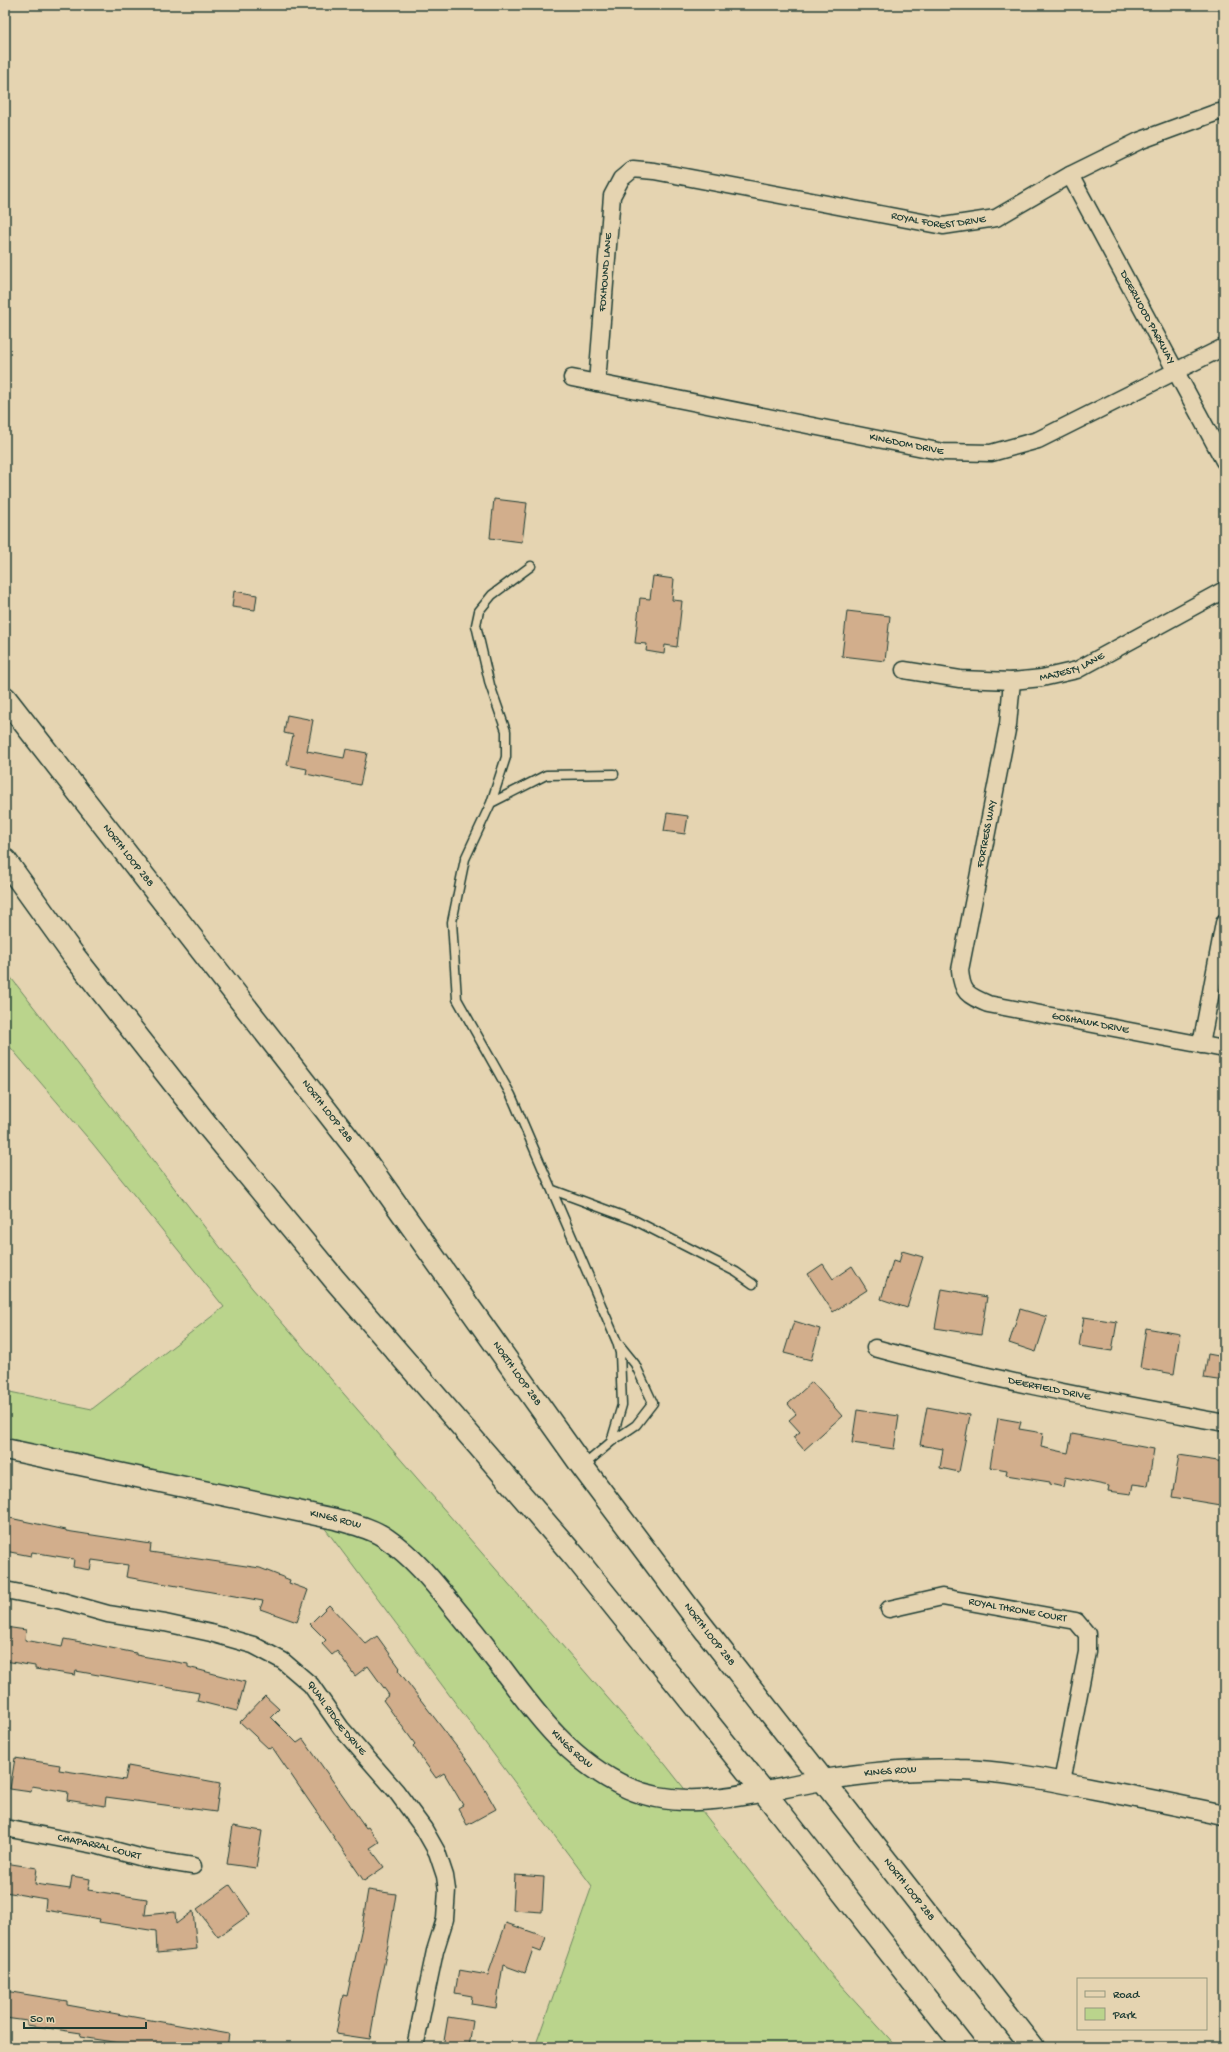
<svg xmlns="http://www.w3.org/2000/svg" width="1229" height="2052" font-family="'Gochi Hand',sans-serif">
<rect width="100%" height="100%" fill="#e5d4b1"/>
<filter id="ink" filterUnits="userSpaceOnUse"><feTurbulence type="fractalNoise" baseFrequency=".025" numOctaves="2"/><feDisplacementMap in="SourceGraphic" scale="8" xChannelSelector="R" yChannelSelector="G"/><feConvolveMatrix kernelMatrix="1 2 1 2 8 2 1 2 1" color-interpolation-filters="sRGB"/></filter>
<g filter="url(#ink)">
<path fill="#bad48c" stroke="#6c8860" d="M 5,970 L 252,1288 L 665,1764 L 828,1971 L 897,2047 L 535,2047 L 592,1886 L 315,1515 L 5,1449 L 5,1391 L 92,1409 L 224,1307 L 93,1144 L 5,1041 Z"/>
<path fill="#d2ae8c" stroke="#1f3d34" d="M 494,499 L 527,503 L 522,542 L 490,538 Z
M 653,576 L 674,579 L 672,600 L 682,601 L 677,647 L 665,645 L 664,654 L 646,651 L 647,644 L 635,643 L 640,598 L 650,599 Z
M 234,591 L 257,595 L 255,610 L 232,607 Z
M 847,611 L 890,616 L 885,661 L 842,656 Z
M 287,715 L 313,720 L 307,751 L 344,758 L 346,749 L 367,753 L 360,785 L 306,774 L 307,769 L 287,765 L 293,735 L 284,733 Z
M 667,813 L 688,816 L 685,834 L 664,831 Z
M 902,1251 L 923,1257 L 907,1308 L 881,1299 L 893,1261 L 899,1263 Z
M 823,1264 L 833,1279 L 852,1266 L 867,1290 L 833,1312 L 808,1274 Z
M 942,1289 L 987,1297 L 981,1335 L 935,1328 Z
M 1020,1309 L 1047,1317 L 1036,1352 L 1009,1343 Z
M 1084,1317 L 1117,1322 L 1112,1351 L 1079,1346 Z
M 794,1321 L 820,1329 L 811,1360 L 784,1353 Z
M 1146,1328 L 1180,1334 L 1174,1374 L 1140,1368 Z
M 1208,1354 L 1224,1357 L 1224,1381 L 1204,1378 Z
M 812,1382 L 842,1416 L 804,1450 L 793,1437 L 800,1432 L 789,1420 L 796,1414 L 788,1404 Z
M 927,1407 L 970,1415 L 959,1472 L 940,1468 L 943,1449 L 920,1445 Z
M 857,1410 L 899,1416 L 894,1449 L 852,1443 Z
M 998,1418 L 1021,1422 L 1019,1429 L 1043,1433 L 1041,1447 L 1068,1453 L 1072,1434 L 1154,1449 L 1148,1486 L 1133,1484 L 1131,1494 L 1108,1491 L 1109,1486 L 1065,1477 L 1063,1487 L 1050,1484 L 1050,1482 L 1006,1475 L 1007,1470 L 990,1467 Z
M 1179,1455 L 1224,1462 L 1224,1483 L 1220,1505 L 1172,1497 Z
M 5,1517 L 66,1530 L 66,1531 L 151,1544 L 150,1552 L 260,1568 L 290,1580 L 289,1583 L 308,1590 L 297,1622 L 260,1609 L 263,1601 L 126,1577 L 128,1565 L 92,1560 L 90,1570 L 73,1567 L 74,1559 L 32,1552 L 31,1556 L 5,1551 Z
M 329,1605 L 366,1644 L 377,1636 L 400,1668 L 398,1670 L 472,1767 L 496,1809 L 467,1825 L 458,1808 L 463,1805 L 444,1773 L 436,1778 L 413,1746 L 415,1744 L 383,1700 L 389,1695 L 368,1666 L 355,1676 L 337,1651 L 332,1655 L 322,1644 L 326,1640 L 310,1624 Z
M 5,1627 L 26,1630 L 25,1640 L 62,1647 L 64,1639 L 81,1642 L 136,1653 L 136,1655 L 188,1664 L 188,1667 L 245,1682 L 237,1711 L 197,1701 L 199,1693 L 76,1671 L 75,1675 L 35,1669 L 35,1666 L 5,1661 Z
M 265,1696 L 279,1709 L 271,1717 L 297,1743 L 303,1739 L 366,1828 L 368,1827 L 379,1842 L 370,1848 L 384,1867 L 364,1881 L 272,1747 L 269,1749 L 240,1722 Z
M 15,1758 L 60,1765 L 59,1770 L 125,1780 L 128,1766 L 220,1783 L 216,1812 L 106,1797 L 105,1806 L 67,1800 L 68,1792 L 32,1786 L 31,1792 L 10,1789 Z
M 233,1826 L 262,1831 L 256,1868 L 227,1864 Z
M 5,1863 L 37,1868 L 35,1884 L 70,1889 L 72,1876 L 90,1879 L 88,1890 L 147,1899 L 145,1915 L 175,1912 L 176,1924 L 193,1911 L 197,1949 L 157,1953 L 156,1931 L 99,1922 L 100,1919 L 45,1910 L 46,1899 L 5,1892 Z
M 515,1875 L 544,1877 L 542,1912 L 513,1910 Z
M 230,1885 L 250,1914 L 218,1937 L 197,1909 Z
M 368,1890 L 396,1894 L 388,1945 L 378,1992 L 370,2039 L 336,2034 L 343,1995 L 347,1996 L 362,1927 Z
M 506,1923 L 546,1937 L 541,1952 L 533,1949 L 525,1973 L 503,1965 L 496,2008 L 471,2004 L 472,1996 L 455,1993 L 459,1970 L 488,1975 Z
M 5,1991 L 67,2001 L 67,2005 L 229,2034 L 227,2047 L 132,2047 L 133,2045 L 80,2037 L 81,2033 L 27,2025 L 27,2021 L 5,2018 Z
M 448,2017 L 473,2021 L 469,2047 L 443,2047 Z"/>
<g fill="none" stroke-linecap="round" stroke-linejoin="round">
<g stroke="#1f3d34" stroke-width="11">
<path id="service" d="M 491,803 L 506,757 L 506,731 L 490,685 L 476,625 L 479,611 L 492,595 L 531,566
M 553,1190 L 634,1220 L 736,1272 L 753,1284
M 611,1442 L 636,1425 L 653,1403 L 635,1364 L 618,1343
M 583,1466 L 611,1442 L 622,1405 L 620,1353 L 617,1342 L 511,1095 L 457,999 L 452,922 L 465,859 L 491,803 L 546,775 L 614,774"/>
</g>
<g stroke="#1f3d34" stroke-width="19">
<g id="minor">
<path id="s1" d="M 1070,175 L 1224,461"/>
<path id="s2" d="M 572,378 L 943,452 L 991,453 L 1038,440 L 1224,347"/>
<path id="s3" d="M 597,383 L 612,196 L 621,179 L 633,169 L 654,171 L 943,226 L 996,218 L 1070,175 L 1139,141 L 1215,113 L 1224,111"/>
<path id="s4" d="M 904,670 L 960,679 L 1012,681 L 1042,678 L 1077,670 L 1224,590"/>
<path id="s5" d="M 1012,681 L 1008,725 L 960,970 C 962,993 967,995 988,1004 L 1224,1049"/>
<path d="M 1201,1045 L 1224,923"/>
<path id="s6" d="M 875,1348 C 990,1380 1107,1401 1224,1423"/>
<path id="s7" d="M 5,1590 L 62,1601 L 108,1614 L 165,1623 L 211,1633 L 253,1645 L 283,1661 L 311,1685 L 341,1728 L 396,1791 L 424,1829 L 437,1852 L 445,1876 L 447,1890 L 445,1919 L 435,1951 L 415,2047"/>
<path id="s8" d="M 889,1609 L 942,1597 L 1076,1621 L 1087,1634 L 1087,1652 L 1062,1782"/>
<path id="s9" d="M 5,1828 L 99,1846 L 143,1858 L 193,1866"/>
</g>
</g>
<g stroke="#1f3d34" stroke-width="23">
<g id="tertiary">
<path id="s10" d="M 5,1449 L 335,1519 C 352,1524 372,1528 387,1539 C 412,1556 432,1580 451,1604 C 467,1623 483,1643 498,1663 C 535,1713 570,1762 628,1788 C 689,1815 760,1790 823,1780 C 867,1773 914,1768 959,1770 C 1005,1771 1050,1780 1095,1789 C 1138,1797 1181,1806 1224,1815"/>
</g>
</g>
<g stroke="#1f3d34" stroke-width="25">
<g id="trunk">
<path id="s11" d="M 5,698 L 364,1159 L 582,1466 L 699,1622 L 1032,2047"/>
<path d="M 5,860 L 74,956 L 207,1125 L 335,1280 L 575,1557 L 764,1792 L 964,2047"/>
</g>
</g>
<use href="#service" stroke="#e5d4b1" stroke-width="8"/>
<use href="#minor" stroke="#e5d4b1" stroke-width="16"/>
<use href="#tertiary" stroke="#e5d4b1" stroke-width="20"/>
<use href="#trunk" stroke="#e5d4b1" stroke-width="22"/>
</g>
</g>
<g text-anchor="middle" dominant-baseline="central" stroke-width="4" stroke-linejoin="round" paint-order="stroke">
<g font-size="11" fill="#1f3d34" stroke="#e5d4b1">
<text stroke="none"><textPath href="#s3" startOffset="533">ROYAL FOREST DRIVE</textPath></text>
<text stroke="none"><textPath href="#s3" startOffset="111">FOXHOUND LANE</textPath></text>
<text stroke="none"><textPath href="#s1" startOffset="162">DEERWOOD PARKWAY</textPath></text>
<text stroke="none"><textPath href="#s2" startOffset="341">KINGDOM DRIVE</textPath></text>
<text stroke="none"><textPath href="#s4" startOffset="171">MAJESTY LANE</textPath></text>
<text transform="translate(987 834) rotate(-79)">FORTRESS WAY</text>
<text stroke="none"><textPath href="#s11" startOffset="200">NORTH LOOP 288</textPath></text>
<text stroke="none"><textPath href="#s5" startOffset="446">GOSHAWK DRIVE</textPath></text>
<text stroke="none"><textPath href="#s11" startOffset="524">NORTH LOOP 288</textPath></text>
<text stroke="none"><textPath href="#s11" startOffset="848">NORTH LOOP 288</textPath></text>
<text stroke="none"><textPath href="#s6" startOffset="179">DEERFIELD DRIVE</textPath></text>
<text stroke="none"><textPath href="#s10" startOffset="338">KINGS ROW</textPath></text>
<text stroke="none"><textPath href="#s8" startOffset="131">ROYAL THRONE COURT</textPath></text>
<text stroke="none"><textPath href="#s11" startOffset="1172">NORTH LOOP 288</textPath></text>
<text stroke="none"><textPath href="#s7" startOffset="367">QUAIL RIDGE DRIVE</textPath></text>
<text stroke="none"><textPath href="#s10" startOffset="674">KINGS ROW</textPath></text>
<text stroke="none"><textPath href="#s10" startOffset="1009">KINGS ROW</textPath></text>
<text stroke="none"><textPath href="#s9" startOffset="96">CHAPARRAL COURT</textPath></text>
<text stroke="none"><textPath href="#s11" startOffset="1496">NORTH LOOP 288</textPath></text>
</g>
</g>
<rect width="1229" height="2052" fill="none" stroke="#e5d4b1" stroke-width="20"/>
<rect x="10" y="10" width="1209" height="2032" fill="none" stroke="#1f3d34" stroke-width="1.5" filter="url(#ink)"/>
<rect x="1077" y="1978" width="130" height="52" fill="#e5d4b1" stroke="#96987f"/>
<rect x="1085" y="1991" width="20" height="6" fill="#e5d4b1" stroke="#96987f"/>
<text x="1113" y="1998" font-size="12" fill="#1f3d34">Road</text>
<rect x="1085" y="2008" width="20" height="12" fill="#bad48c" stroke="#96987f"/>
<text x="1113" y="2018" font-size="12" fill="#1f3d34">Park</text>
<path d="M24 2022v6h122v-6" fill="none" stroke="#1f3d34" stroke-width="2"/>
<text x="30" y="2022" font-size="12" fill="#1f3d34" stroke="#e5d4b1" stroke-width="3" paint-order="stroke">50 m</text>
</svg>
